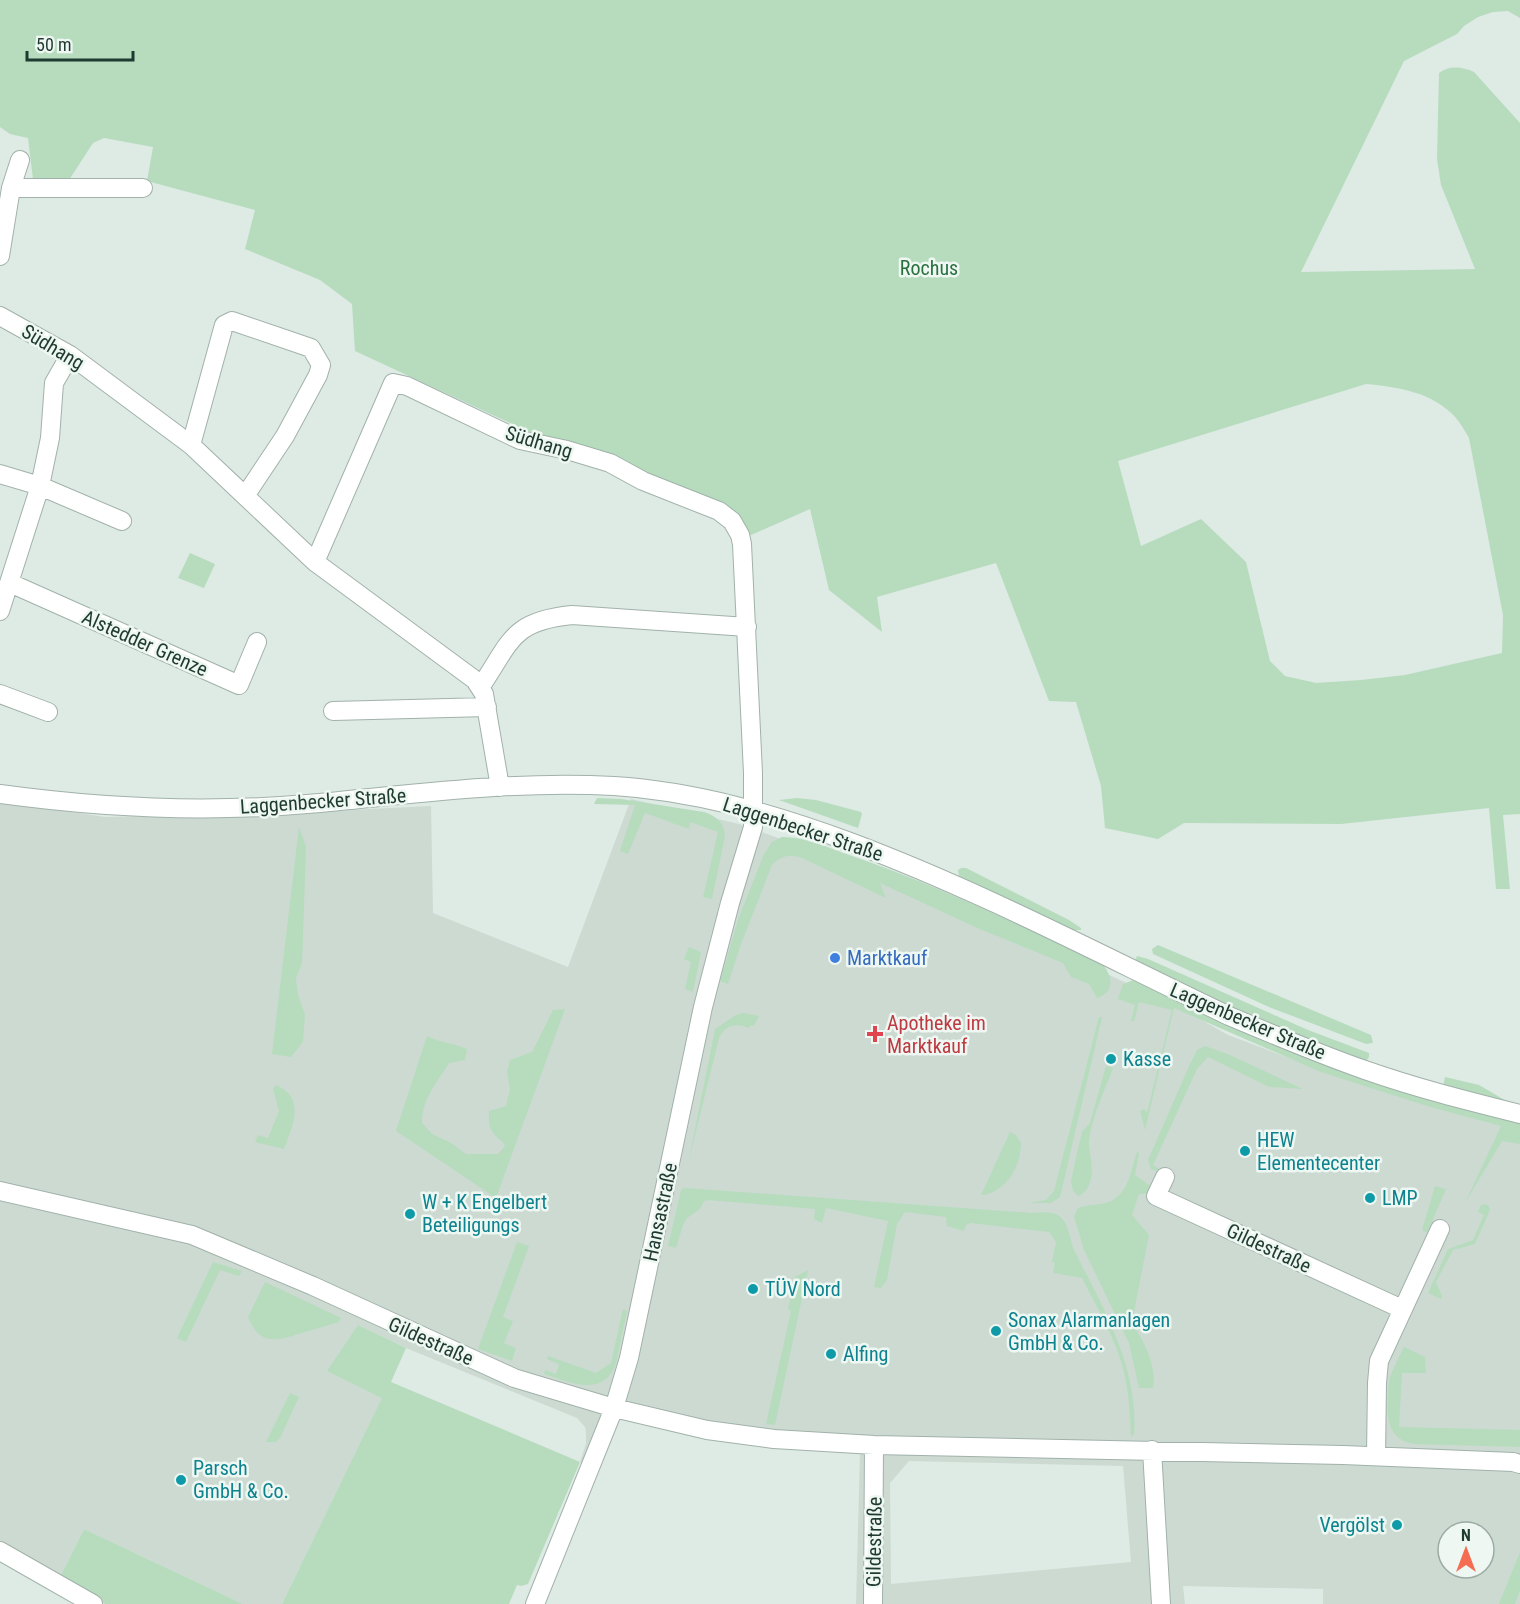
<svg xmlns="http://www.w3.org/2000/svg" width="1520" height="1604" font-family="'Roboto Condensed',sans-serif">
<rect width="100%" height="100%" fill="#deeae4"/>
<path fill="#ccdad2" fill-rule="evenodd" d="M 631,799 L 739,824 L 921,889 L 1177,1006 L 1228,1035 L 1326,1072 L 1520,1131 L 1520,1604 L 1323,1604 L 1323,1589 L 1183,1586 L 1185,1604 L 856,1604 L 860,1454 L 737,1444 L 606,1416 L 585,1464 L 580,1462 L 586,1444 L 586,1433 L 585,1427 L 577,1418 L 406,1348 L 358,1325 L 383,1397 L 282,1604 L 243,1604 L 84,1529 L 59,1579 L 0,1548 L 0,801 L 105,817 L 290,813 L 431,806 L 433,913 L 568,967 ZM 909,1461 L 1123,1466 L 1131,1562 L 891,1584 L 890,1483 ZM 1448,1532 L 1484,1532 L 1484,1568 L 1448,1568 Z"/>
<path fill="#b6dcbd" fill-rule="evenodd" d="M 0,0 L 1520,0 L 1520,18 L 1508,11 L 1493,12 L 1478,17 L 1464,26 L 1457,34 L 1404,61 L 1301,272 L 1475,269 L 1441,185 L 1437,159 L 1439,73 C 1450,65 1462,67 1474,72 L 1520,123 L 1520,814 L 1503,815 L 1510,889 L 1496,889 L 1489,808 L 1341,824 L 1184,823 L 1158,839 L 1105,828 L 1101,786 L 1076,702 L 1049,701 L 996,563 L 877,597 L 882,632 L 829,590 L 810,509 L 751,535 L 355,351 L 352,304 L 320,280 L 245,249 L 255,210 L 147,181 L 153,147 L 104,138 L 93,143 L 69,180 L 33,179 L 28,138 L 10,134 L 0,127 ZM 1366,384 C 1398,387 1433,392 1456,418 C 1461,424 1465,431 1469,438 L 1503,615 L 1502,653 L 1405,675 L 1361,680 L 1316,683 L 1285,676 L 1270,661 L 1246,562 L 1201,519 L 1141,546 L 1118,461 Z
M 190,553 L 215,564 L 204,588 L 178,578 Z
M 597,798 L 621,799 L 704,812 C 716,816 724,822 725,836 L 712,899 L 703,897 L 718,832 L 690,822 L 689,829 L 645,813 L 628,854 L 620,851 L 635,805 L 594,804 Z
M 797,798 L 816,800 L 861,812 L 862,814 L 858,828 L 779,800 Z
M 299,827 L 306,847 L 302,963 L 296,978 L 298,995 L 305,1015 L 303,1042 L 291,1057 L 272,1054 Z
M 782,837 C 806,837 829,848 852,856 C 937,885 1018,925 1100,962 C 1112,973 1117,992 1097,998 L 1089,984 L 1071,977 L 1063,963 L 975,927 L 880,883 L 886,898 L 802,858 C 790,854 782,855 772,865 L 741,944 L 728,984 L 720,981 L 739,917 L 764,854 L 772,842 Z
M 961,868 L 966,868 L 1069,920 L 1081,928 L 1081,930 L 1069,930 L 959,876 L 958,870 Z
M 1158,945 L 1371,1035 L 1373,1043 L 1366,1044 L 1269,1007 L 1153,954 L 1152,949 Z
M 689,947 L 701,952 L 693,992 L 685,989 L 691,962 L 684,959 Z
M 1137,956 L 1148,959 L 1308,1030 L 1369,1053 L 1369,1057 L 1365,1063 L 1294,1037 L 1134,963 Z
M 1136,979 L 1520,1122 L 1520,1144 L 1502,1141 L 1465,1203 L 1501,1126 L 1427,1106 L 1321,1072 L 1174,1008 L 1145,1130 L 1140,1111 L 1144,1109 L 1147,1113 L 1172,1010 L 1139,1002 L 1134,1021 L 1131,1021 L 1135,1005 L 1118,999 L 1123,984 Z
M 565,1009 L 496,1198 L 396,1131 L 427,1036 C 440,1043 454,1043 467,1049 L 465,1060 L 449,1063 C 437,1083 422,1098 422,1123 L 432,1134 L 451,1143 L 466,1154 L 498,1154 L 505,1146 C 502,1140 499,1140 495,1135 C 488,1129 489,1119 489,1111 L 506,1106 L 510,1089 L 507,1072 L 510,1060 L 532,1052 L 553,1010 Z
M 744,1013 L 759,1016 L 754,1026 L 751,1025 L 749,1028 C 736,1023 726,1024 719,1038 L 688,1164 L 715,1029 L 736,1015 Z
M 1099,1017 L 1102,1017 L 1060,1197 L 1051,1203 L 1029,1203 L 1046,1200 L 1054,1191 Z
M 1205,1046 L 1230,1055 L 1303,1089 L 1269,1087 L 1208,1057 L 1197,1069 L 1153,1165 L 1162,1171 L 1162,1173 L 1151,1169 L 1148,1160 L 1190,1064 L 1197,1050 Z
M 1106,1066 L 1113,1068 C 1105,1090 1092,1116 1089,1140 C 1088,1152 1094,1164 1091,1178 C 1089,1186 1087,1192 1078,1196 L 1073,1191 L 1071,1181 L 1075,1162 L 1082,1132 L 1090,1123 Z
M 1445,1077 L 1479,1085 L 1503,1099 L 1516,1104 L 1443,1087 Z
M 276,1085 C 306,1098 293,1125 284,1149 L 255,1142 L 258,1135 L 268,1138 L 279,1111 L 273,1089 Z
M 1010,1132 L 1016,1135 L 1021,1143 C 1021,1166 1006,1193 981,1195 Z
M 1137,1152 L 1139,1153 L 1135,1175 L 1153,1188 L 1151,1193 L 1139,1194 L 1132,1215 L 1149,1235 L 1132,1322 C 1135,1330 1141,1336 1144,1344 C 1150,1356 1156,1375 1153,1388 L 1139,1388 L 1129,1343 L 1084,1250 L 1074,1216 L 1078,1208 C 1087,1205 1093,1205 1102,1204 C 1128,1199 1130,1173 1137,1152 Z
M 1435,1186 L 1446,1189 L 1427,1233 L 1422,1230 Z
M 684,1188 L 1032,1213 C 1064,1209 1066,1219 1073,1248 C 1102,1306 1139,1367 1134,1434 L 1131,1437 C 1130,1415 1129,1393 1124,1372 C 1116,1339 1097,1308 1082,1278 L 1053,1273 L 1055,1263 L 1052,1262 L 1056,1242 L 1049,1232 L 971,1223 L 966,1225 L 964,1231 L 947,1226 L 946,1217 L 905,1212 L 897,1224 L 887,1280 L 881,1288 L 874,1287 L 888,1221 L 826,1208 L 822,1223 L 814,1219 L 815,1209 L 708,1200 L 704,1201 L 700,1209 L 687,1218 L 683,1225 L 676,1248 L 668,1246 L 681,1190 Z
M 1485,1204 L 1488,1205 L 1490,1210 L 1475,1244 L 1453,1250 L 1436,1282 L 1442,1296 L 1441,1299 L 1428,1293 L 1448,1249 L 1473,1240 L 1484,1215 L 1478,1212 L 1481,1205 Z
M 517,1242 L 529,1246 L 503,1317 L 513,1321 L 504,1343 L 516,1348 L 512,1361 L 478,1349 Z
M 213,1262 L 242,1271 L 239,1276 L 220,1270 L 186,1342 L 177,1338 Z
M 808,1270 L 775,1425 L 766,1424 L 791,1311 L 788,1309 L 795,1277 Z
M 265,1282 L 341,1318 L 339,1322 L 285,1338 C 264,1342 256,1336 248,1317 Z
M 623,1309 L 627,1311 L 616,1363 C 604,1399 569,1382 544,1374 L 545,1370 L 556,1374 L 559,1364 L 547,1359 L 548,1356 L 596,1373 L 611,1363 Z
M 358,1325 L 406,1348 L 391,1382 L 580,1462 L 528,1584 L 521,1586 L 517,1585 L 509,1604 L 282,1604 L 382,1398 L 327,1371 Z
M 1404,1347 L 1425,1357 L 1426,1373 L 1402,1373 L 1399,1427 L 1520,1430 L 1520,1447 L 1414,1444 C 1390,1440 1387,1422 1388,1401 C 1388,1393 1388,1385 1390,1377 C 1394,1367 1399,1357 1404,1347 Z
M 290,1393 L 299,1397 L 280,1438 L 276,1442 L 266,1442 Z
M 84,1529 L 243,1604 L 105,1604 L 59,1579 Z
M 1520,1552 L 1520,1590 L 1515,1604 L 1499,1604 Z"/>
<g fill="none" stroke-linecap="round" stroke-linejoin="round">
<g stroke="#a1b2aa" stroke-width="20">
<path id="minor" d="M 11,188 L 143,188
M 0,256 L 11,188 L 20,160
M 0,316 L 70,355 L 191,445 L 315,562 L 475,680 L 484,694 L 500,787
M 191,445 L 224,325 L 232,321 L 311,348 L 321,365 L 318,375 L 285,436 L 245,496
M 0,474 L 40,486 L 122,521
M 315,562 L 393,383 L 407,386 L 520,440 L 567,450 L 610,463 L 643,481 L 719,511 L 732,521 L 740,535 L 742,544 L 753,773 L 753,827 L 730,903 L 703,1007 L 629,1358 L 614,1408 L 535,1604
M 10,583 L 239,685 L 257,642
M 0,611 L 40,486 L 50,438 L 54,383 L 70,355
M 481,686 C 511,642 511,621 572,615 L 747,627
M 0,694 L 48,712
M 333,711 L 487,707
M 0,794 C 102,808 204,813 307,804 C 409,795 511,780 614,786 C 695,791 774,814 850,842 C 981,891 1103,956 1229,1016 C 1274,1035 1319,1054 1365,1070 C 1416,1088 1468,1101 1520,1114
M 1165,1177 L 1156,1196 L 1402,1309
M 0,1191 L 192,1235 L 313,1286 L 514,1378 L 614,1408 L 707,1430 L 774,1439 L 874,1445 L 1343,1455 L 1513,1462 L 1520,1464
M 1152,1450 L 1161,1604
M 1376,1456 L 1377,1383 L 1379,1361 L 1440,1229
M 0,1551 L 93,1604
M 873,1604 L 874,1445"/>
</g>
<use href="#minor" stroke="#fff" stroke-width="18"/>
</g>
<circle fill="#3f7fe0" stroke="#eef7f2" stroke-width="2" cx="835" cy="958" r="6"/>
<path fill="#e0444e" stroke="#eef7f2" stroke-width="2" d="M872 1025h6v6h6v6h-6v6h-6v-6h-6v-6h6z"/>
<g fill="#0f9aa8" stroke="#eef7f2" stroke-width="2">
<circle cx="1111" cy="1059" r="6"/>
<circle cx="1245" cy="1151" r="6"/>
<circle cx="1370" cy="1198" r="6"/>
<circle cx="410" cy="1214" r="6"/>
<circle cx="753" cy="1289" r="6"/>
<circle cx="996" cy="1331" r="6"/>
<circle cx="831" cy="1354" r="6"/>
<circle cx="181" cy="1480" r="6"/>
<circle cx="1397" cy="1525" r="6"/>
</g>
<g text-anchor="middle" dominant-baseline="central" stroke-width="5" stroke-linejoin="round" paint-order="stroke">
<g font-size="20" fill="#29713f" stroke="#eef7f2">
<text x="929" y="268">Rochus</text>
</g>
<g font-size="20" fill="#1f3a30" stroke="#eef7f2">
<text transform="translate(53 347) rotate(31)">Südhang</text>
<text transform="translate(539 442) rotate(17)">Südhang</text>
<text transform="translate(145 643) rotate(24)">Alstedder Grenze</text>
<text transform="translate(323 801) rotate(-4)">Laggenbecker Straße</text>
<text transform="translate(803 829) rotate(18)">Laggenbecker Straße</text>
<text transform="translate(1248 1021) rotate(23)">Laggenbecker Straße</text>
<text transform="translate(660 1212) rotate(-78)">Hansastraße</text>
<text transform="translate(1269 1248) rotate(25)">Gildestraße</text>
<text transform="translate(431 1341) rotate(24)">Gildestraße</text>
<text transform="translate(874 1542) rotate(-89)">Gildestraße</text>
</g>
<g font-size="20" fill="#366cbe" stroke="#eef7f2" text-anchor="start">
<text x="847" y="958">Marktkauf</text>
</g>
<g font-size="20" fill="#be3a42" stroke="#eef7f2" text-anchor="start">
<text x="887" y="1023">Apotheke im<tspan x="887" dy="23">Marktkauf</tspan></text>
</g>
<g font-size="20" fill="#0d838f" stroke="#eef7f2" text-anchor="start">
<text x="1123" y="1059">Kasse</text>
<text x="1257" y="1140">HEW<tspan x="1257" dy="23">Elementecenter</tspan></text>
<text x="1382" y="1198">LMP</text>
<text x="422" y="1202">W + K Engelbert<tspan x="422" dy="23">Beteiligungs</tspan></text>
<text x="765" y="1289">TÜV Nord</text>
<text x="1008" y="1320">Sonax Alarmanlagen<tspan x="1008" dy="23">GmbH &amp; Co.</tspan></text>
<text x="843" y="1354">Alfing</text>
<text x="193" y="1468">Parsch<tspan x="193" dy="23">GmbH &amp; Co.</tspan></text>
<text x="1385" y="1525" text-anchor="end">Vergölst</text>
</g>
</g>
<g transform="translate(1466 1550)"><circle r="28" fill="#eef7f2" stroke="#9baba4" stroke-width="1.5"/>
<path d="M0-4.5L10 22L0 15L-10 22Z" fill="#f46d52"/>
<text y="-9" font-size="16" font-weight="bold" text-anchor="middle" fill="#1f3a30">N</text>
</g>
<path d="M27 51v9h106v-9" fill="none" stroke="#1f3a30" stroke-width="3"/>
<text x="36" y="51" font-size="18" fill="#1f3a30" stroke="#eef7f2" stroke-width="4.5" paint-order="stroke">50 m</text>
</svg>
